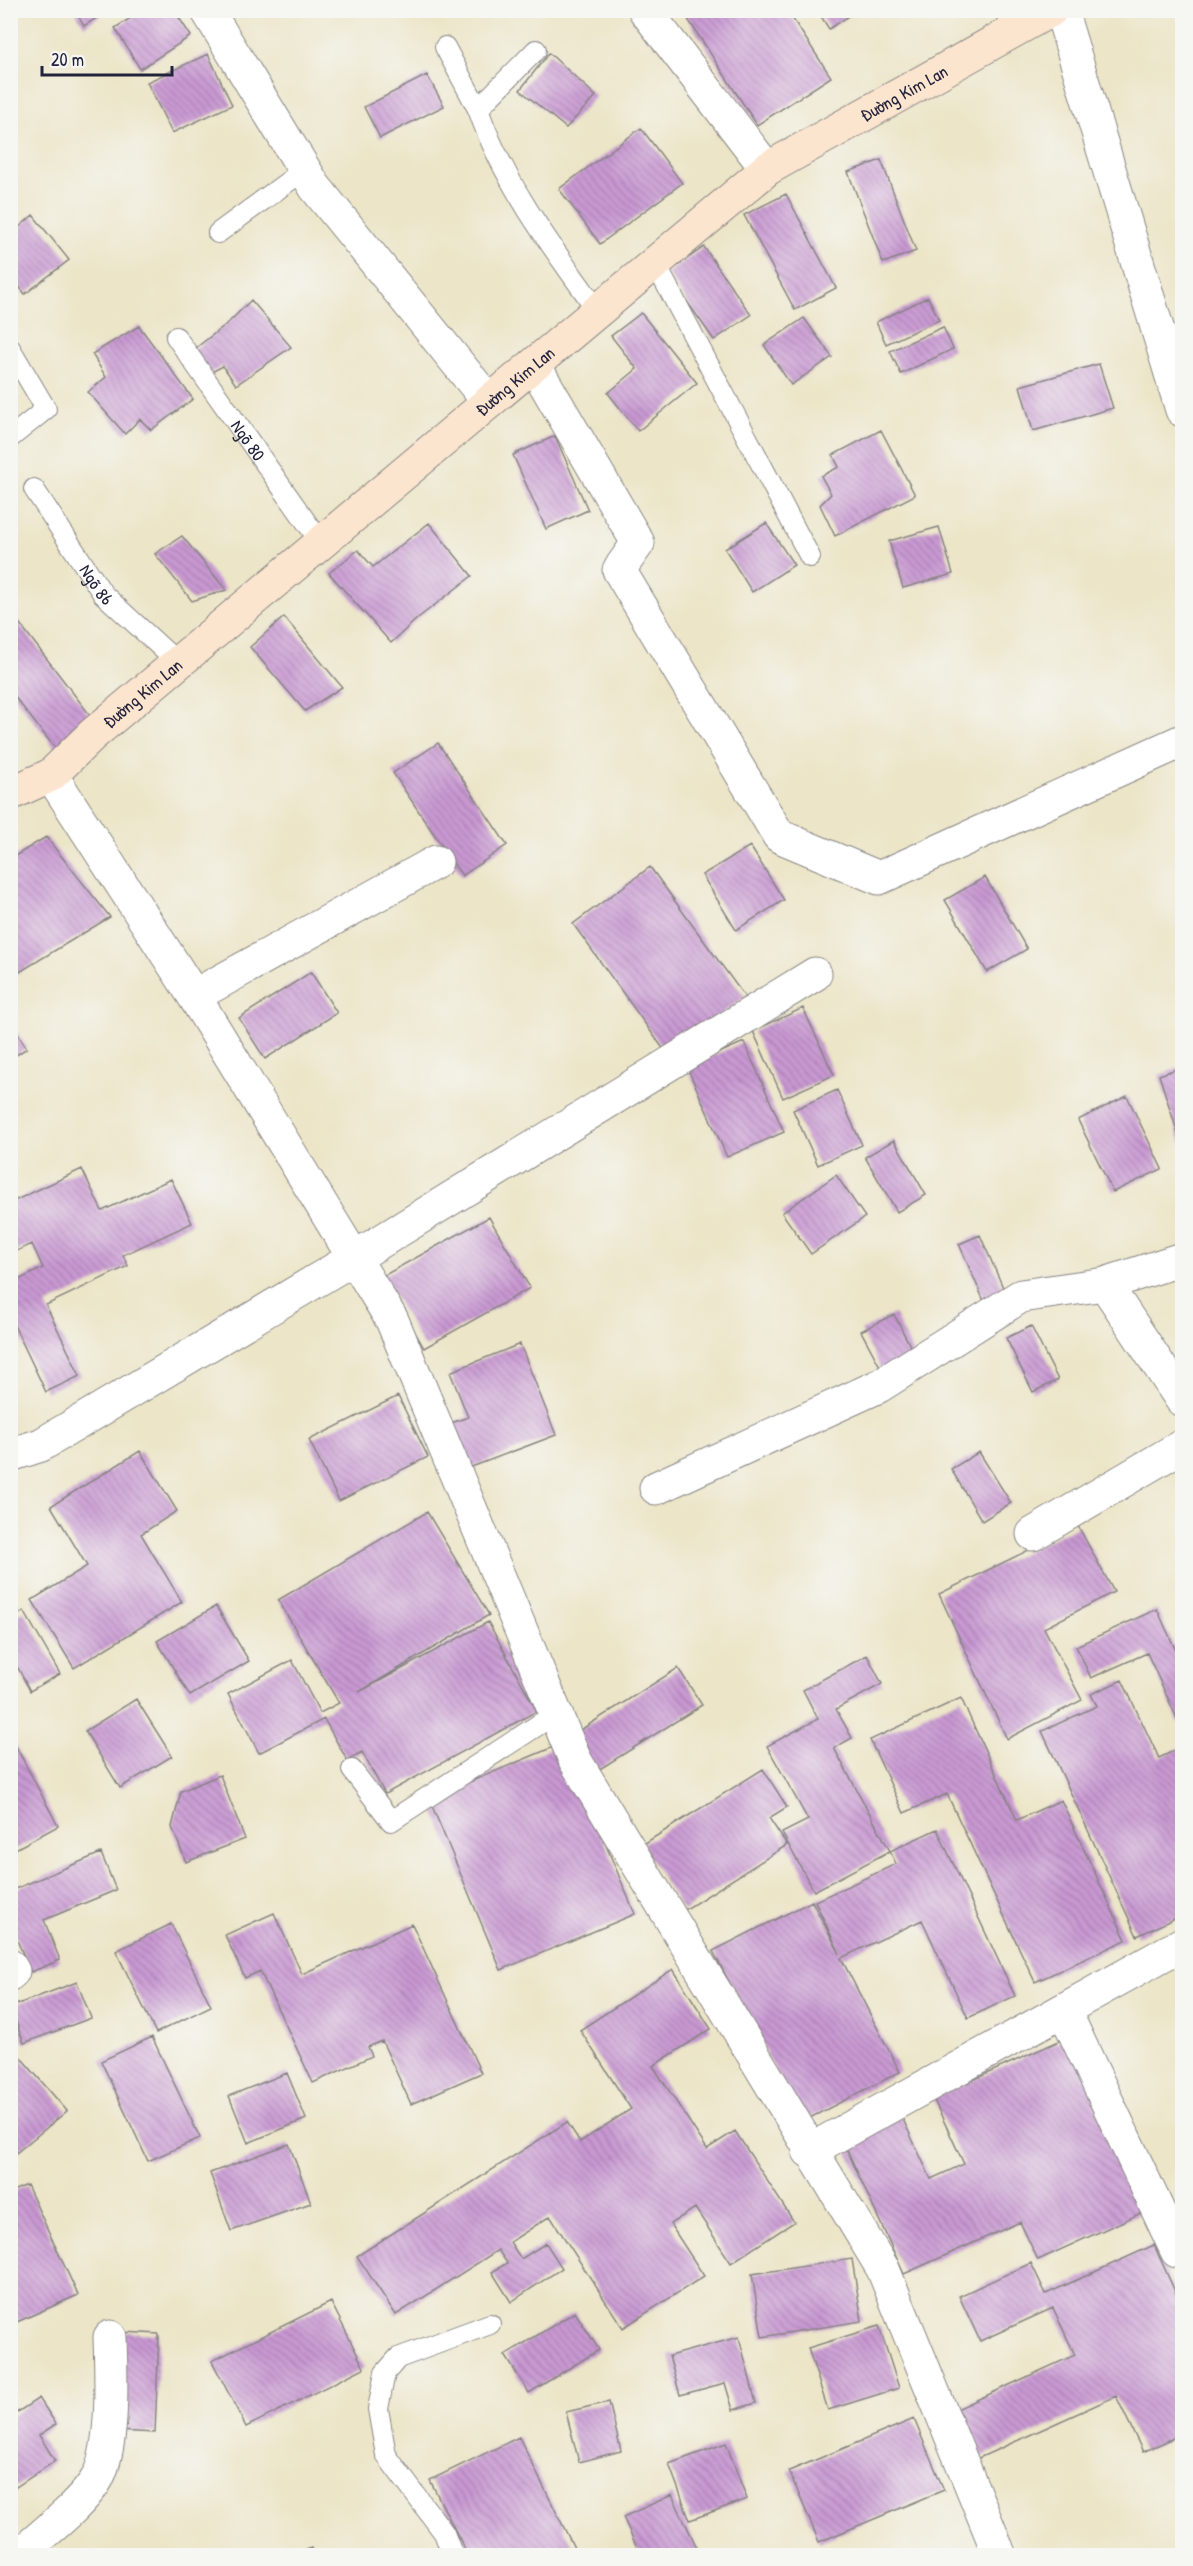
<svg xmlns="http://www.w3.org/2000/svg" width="1193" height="2566" font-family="'Patrick Hand',sans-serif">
<defs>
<pattern id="building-back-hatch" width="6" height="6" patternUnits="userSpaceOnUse" patternTransform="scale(1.5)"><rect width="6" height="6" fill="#c999d3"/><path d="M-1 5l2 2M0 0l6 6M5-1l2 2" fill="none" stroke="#a37cac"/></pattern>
</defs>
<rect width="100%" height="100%" fill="#f6f6f2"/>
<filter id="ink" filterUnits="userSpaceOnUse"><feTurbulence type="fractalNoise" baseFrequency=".0167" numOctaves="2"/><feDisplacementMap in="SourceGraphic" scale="12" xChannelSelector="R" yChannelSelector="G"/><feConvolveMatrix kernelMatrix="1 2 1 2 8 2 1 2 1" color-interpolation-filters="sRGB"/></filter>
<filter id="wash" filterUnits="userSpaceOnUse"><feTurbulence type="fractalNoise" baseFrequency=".008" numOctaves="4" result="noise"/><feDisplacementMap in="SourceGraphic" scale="24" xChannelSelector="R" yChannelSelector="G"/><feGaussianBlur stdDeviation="1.35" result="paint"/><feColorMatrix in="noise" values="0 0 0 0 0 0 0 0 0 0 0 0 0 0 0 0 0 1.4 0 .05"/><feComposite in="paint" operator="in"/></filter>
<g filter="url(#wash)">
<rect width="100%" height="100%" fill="#ece5c8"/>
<g id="blocks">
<path fill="url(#building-back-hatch)" d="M 75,10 L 109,10 L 84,26 Z
M 143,10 L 174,10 L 191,36 L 140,69 L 115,28 Z
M 682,10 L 787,10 L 831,77 L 757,125 Z
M 817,10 L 857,10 L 829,29 Z
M 549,53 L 596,96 L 566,128 L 520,90 Z
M 208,54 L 232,105 L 172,133 L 147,82 Z
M 427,75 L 444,106 L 380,138 L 364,107 Z
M 641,128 L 682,183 L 600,244 L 559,189 Z
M 881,160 L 916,251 L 883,263 L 848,172 Z
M 786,194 L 836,288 L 795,310 L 744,215 Z
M 33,215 L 69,260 L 25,294 L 10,275 L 10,235 Z
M 704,247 L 751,315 L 714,340 L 667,273 Z
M 928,297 L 939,320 L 886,344 L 876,322 Z
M 251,300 L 291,347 L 236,385 L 223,366 L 204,376 L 192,351 L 229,322 Z
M 641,313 L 697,383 L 638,431 L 608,393 L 637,369 L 611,336 Z
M 804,318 L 832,357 L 791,385 L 764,345 Z
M 139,326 L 193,399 L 151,430 L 140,419 L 125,434 L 88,392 L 106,377 L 92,354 Z
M 943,327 L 953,349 L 901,374 L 890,351 Z
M 1099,364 L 1113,408 L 1033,431 L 1020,386 Z
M 881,430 L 915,495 L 835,536 L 820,505 L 831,494 L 821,476 L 839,467 L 833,455 Z
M 555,436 L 588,510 L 546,529 L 513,455 Z
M 429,523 L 472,576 L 418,618 L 391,643 L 329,573 L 358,550 L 373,567 Z
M 766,523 L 794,565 L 752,592 L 725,549 Z
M 939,527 L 953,574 L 903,588 L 889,541 Z
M 182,536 L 226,590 L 192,601 L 155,554 Z
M 10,611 L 93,719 L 55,748 L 10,691 Z
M 284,617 L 342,687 L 305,711 L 250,647 Z
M 438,743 L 507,845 L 462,876 L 393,773 Z
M 46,837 L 110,917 L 13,976 L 10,972 L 10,859 Z
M 750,846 L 784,900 L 736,930 L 702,875 Z
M 650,867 L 745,997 L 667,1054 L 573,924 Z
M 985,877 L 1027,949 L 987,972 L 945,900 Z
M 311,972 L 337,1013 L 265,1059 L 239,1018 Z
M 803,1008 L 834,1075 L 783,1098 L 753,1031 Z
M 10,1022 L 27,1048 L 10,1059 Z
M 744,1042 L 784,1132 L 727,1157 L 687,1067 Z
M 1182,1067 L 1182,1142 L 1181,1143 L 1159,1075 Z
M 837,1090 L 862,1145 L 818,1165 L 793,1110 Z
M 1127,1096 L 1162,1169 L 1113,1192 L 1078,1120 Z
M 894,1140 L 926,1195 L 897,1212 L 865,1157 Z
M 82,1169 L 102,1211 L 171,1179 L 192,1223 L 123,1255 L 128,1266 L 46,1305 L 80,1376 L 46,1392 L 12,1321 L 10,1322 L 10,1284 L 43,1268 L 32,1244 L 10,1254 L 10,1198 L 12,1202 Z
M 836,1175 L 865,1217 L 811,1254 L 782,1213 Z
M 489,1217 L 530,1288 L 424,1348 L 383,1276 Z
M 980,1235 L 1005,1292 L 984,1301 L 959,1244 Z
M 894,1314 L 915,1356 L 883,1372 L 861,1331 Z
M 1031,1326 L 1058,1380 L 1033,1392 L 1006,1338 Z
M 520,1344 L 556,1435 L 469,1468 L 451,1423 L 468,1417 L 450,1372 Z
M 398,1396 L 428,1457 L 339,1501 L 309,1440 Z
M 140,1451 L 177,1511 L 141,1534 L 182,1602 L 74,1668 L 32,1600 L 87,1566 L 51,1506 Z
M 979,1452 L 1011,1503 L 982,1521 L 951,1469 Z
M 427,1512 L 489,1615 L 359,1692 L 488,1622 L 537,1711 L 385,1794 L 362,1752 L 347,1760 L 324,1719 L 259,1753 L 228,1694 L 292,1660 L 320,1713 L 339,1703 L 278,1600 Z
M 1078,1526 L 1114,1592 L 1044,1628 L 1082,1700 L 1007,1739 L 939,1594 Z
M 216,1606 L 249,1661 L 190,1696 L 157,1641 Z
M 1157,1609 L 1182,1664 L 1182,1729 L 1147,1653 L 1091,1678 L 1076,1646 Z
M 24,1611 L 60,1674 L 30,1691 L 18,1668 L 10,1672 L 10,1619 Z
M 867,1655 L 882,1684 L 836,1709 L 852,1738 L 834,1748 L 890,1851 L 814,1891 L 782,1833 L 808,1820 L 767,1746 L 818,1719 L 803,1690 Z
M 678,1668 L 702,1705 L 595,1772 L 571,1736 Z
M 1122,1680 L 1159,1758 L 1182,1747 L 1182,1915 L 1137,1936 L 1042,1731 L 1097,1706 L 1091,1694 Z
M 961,1698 L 1017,1820 L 1061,1800 L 1126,1940 L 1035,1982 L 947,1794 L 904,1813 L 870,1740 Z
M 136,1699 L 172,1756 L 120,1788 L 85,1731 Z
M 10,1735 L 58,1826 L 10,1852 L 10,1778 L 17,1774 L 10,1777 Z
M 563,1743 L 635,1914 L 501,1970 L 429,1799 Z
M 763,1769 L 787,1807 L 769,1818 L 787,1845 L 683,1911 L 642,1845 Z
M 220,1775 L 245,1839 L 186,1862 L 172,1827 L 181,1791 Z
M 937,1829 L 1015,1996 L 968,2018 L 922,1920 L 841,1958 L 900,2072 L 802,2122 L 713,1951 L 812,1901 L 840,1954 L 815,1901 L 896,1864 L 890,1851 Z
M 101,1853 L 116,1890 L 44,1920 L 60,1960 L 31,1972 L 10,1924 L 10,1891 Z
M 274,1913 L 302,1974 L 412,1924 L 481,2073 L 411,2104 L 382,2041 L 368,2047 L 372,2056 L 313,2083 L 260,1971 L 245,1978 L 225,1935 Z
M 171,1924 L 211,2006 L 156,2033 L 116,1951 Z
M 673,1969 L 711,2029 L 653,2066 L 707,2149 L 735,2131 L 794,2222 L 731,2263 L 695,2208 L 670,2224 L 704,2276 L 623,2328 L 550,2216 L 510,2242 L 521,2259 L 546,2243 L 562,2268 L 511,2302 L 492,2272 L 507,2263 L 498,2250 L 396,2315 L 357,2256 L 567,2122 L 580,2142 L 631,2109 L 580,2030 Z
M 77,1982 L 91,2018 L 24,2043 L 10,2007 Z
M 1070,2036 L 1150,2209 L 1038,2260 L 1020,2222 L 904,2274 L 842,2139 L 900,2113 L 931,2179 L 964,2164 L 933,2098 Z
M 152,2037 L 200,2138 L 148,2161 L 101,2061 Z
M 10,2045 L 67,2111 L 10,2158 Z
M 287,2073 L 306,2119 L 248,2143 L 229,2096 Z
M 289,2144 L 311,2203 L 231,2231 L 210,2173 Z
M 27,2185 L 78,2295 L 10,2325 L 10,2192 Z
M 1154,2245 L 1182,2307 L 1182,2434 L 1143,2452 L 1116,2396 L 970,2462 L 948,2413 L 1075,2355 L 1053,2308 L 980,2341 L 959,2296 L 1031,2263 L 1046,2294 Z
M 852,2259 L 862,2321 L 762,2337 L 752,2274 Z
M 331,2302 L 364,2368 L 246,2427 L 212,2361 Z
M 575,2312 L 599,2350 L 529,2393 L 505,2355 Z
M 879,2326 L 899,2388 L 828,2410 L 808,2348 Z
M 123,2332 L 159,2334 L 155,2433 L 118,2431 Z
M 739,2337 L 756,2403 L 733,2410 L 725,2383 L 680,2395 L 669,2356 Z
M 39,2398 L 56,2424 L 39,2435 L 55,2461 L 16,2487 L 10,2479 L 10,2417 Z
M 609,2402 L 621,2451 L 579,2462 L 566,2412 Z
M 914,2419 L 944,2490 L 819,2542 L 789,2471 Z
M 519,2437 L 578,2556 L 468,2556 L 430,2480 Z
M 726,2443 L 747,2499 L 690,2520 L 669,2464 Z
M 672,2495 L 699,2552 L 692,2556 L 641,2556 L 623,2517 Z
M 311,2548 L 314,2555 L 294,2555 Z"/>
</g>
</g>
<g filter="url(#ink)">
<use href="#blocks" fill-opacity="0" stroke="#878482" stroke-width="1.5"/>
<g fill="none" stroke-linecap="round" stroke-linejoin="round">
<g stroke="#878482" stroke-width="22">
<g id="lane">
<path d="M 445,47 L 478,109"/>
<path d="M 536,50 L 478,109 C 503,182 553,249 598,311"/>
<path d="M 218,233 L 304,170"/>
<path d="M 655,263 L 810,557"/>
<path id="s1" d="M 176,337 L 321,543"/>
<path d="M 10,348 L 46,409 L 10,438"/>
<path id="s2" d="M 34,489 L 103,594 L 178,663"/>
<path d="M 352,1770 L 391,1821 L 555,1714"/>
<path d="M 453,2556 L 444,2533 L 386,2455 L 378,2409 L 385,2373 L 398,2358 L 490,2324"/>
</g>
</g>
<g stroke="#878482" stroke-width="35">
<path id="street" d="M 207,10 L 315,187 L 489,402
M 645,10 L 767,169
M 1061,10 L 1182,410
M 534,365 L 638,543 L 619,570 L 779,836 L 879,878 L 1182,741
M 51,775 L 194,996 L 392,1320 L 575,1760 L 883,2269 L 1000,2556
M 194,996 L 436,862
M 1105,1284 L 1182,1400
M 10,1455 L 41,1445 L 354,1258 L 815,974
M 656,1488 L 879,1386 L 1021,1296 L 1105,1284 L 1182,1259
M 1033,1534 L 1182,1446
M 10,1966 L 13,1971 L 10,1974
M 1064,2010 L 1177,2251
M 809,2151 L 1182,1944
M 19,2556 C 45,2531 75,2511 95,2482 C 115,2452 111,2373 110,2337"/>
</g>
<g stroke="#878482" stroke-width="35">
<g id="secondary">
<path id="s3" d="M 10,794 L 51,775 L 92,735 L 767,169 L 1051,10"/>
</g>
</g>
<use href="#lane" stroke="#fff" stroke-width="20"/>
<use href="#street" stroke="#fff" stroke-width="33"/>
<use href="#secondary" stroke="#fce5cf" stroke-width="33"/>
</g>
</g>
<g text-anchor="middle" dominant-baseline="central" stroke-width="5" stroke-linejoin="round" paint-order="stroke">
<g font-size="18" fill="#22223b" stroke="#f6f6f2">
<text stroke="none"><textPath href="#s3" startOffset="1140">Đường Kim Lan</textPath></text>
<text stroke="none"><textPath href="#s3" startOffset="654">Đường Kim Lan</textPath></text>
<text stroke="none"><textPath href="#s1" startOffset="126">Ngõ 80</textPath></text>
<text stroke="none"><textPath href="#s2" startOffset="114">Ngõ 86</textPath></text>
<text stroke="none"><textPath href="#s3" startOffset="168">Đường Kim Lan</textPath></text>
</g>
</g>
<rect width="1193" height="2566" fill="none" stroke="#f6f6f2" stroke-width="36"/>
<path d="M42 66v9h130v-9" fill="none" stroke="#22223b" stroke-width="3"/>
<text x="51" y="66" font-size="18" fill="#22223b" stroke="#f6f6f2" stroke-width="4.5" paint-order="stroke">20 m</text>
</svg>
